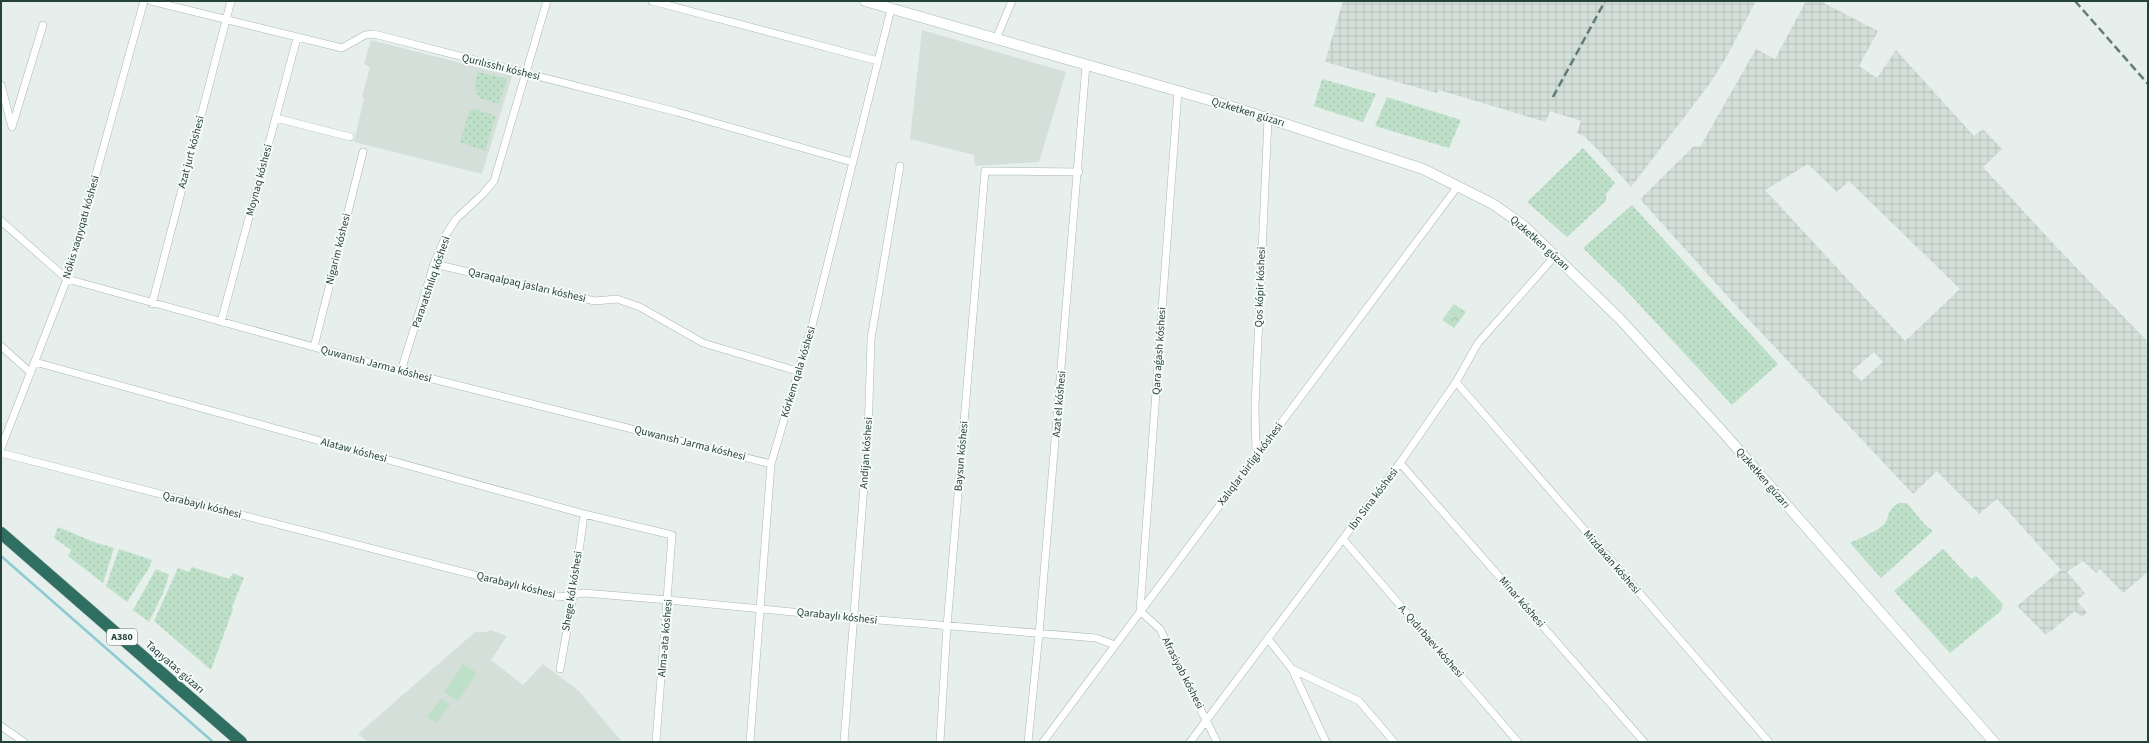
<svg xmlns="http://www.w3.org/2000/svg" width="2149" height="743" font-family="'Source Sans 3',sans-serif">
<defs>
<pattern id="industrial-grid" width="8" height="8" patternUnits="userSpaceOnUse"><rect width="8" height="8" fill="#d4dfda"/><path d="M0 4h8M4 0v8" fill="none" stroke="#b6c1bc"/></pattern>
<pattern id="grass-dots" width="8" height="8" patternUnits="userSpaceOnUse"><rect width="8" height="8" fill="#bfe0c8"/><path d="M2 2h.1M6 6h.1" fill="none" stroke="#a4c1ad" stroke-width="1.8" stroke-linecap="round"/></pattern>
<pattern id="park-crowns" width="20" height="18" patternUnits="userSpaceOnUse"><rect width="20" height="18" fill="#bfe0c8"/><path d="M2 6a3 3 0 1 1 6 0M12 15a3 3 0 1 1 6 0" fill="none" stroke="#a4c1ad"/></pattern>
</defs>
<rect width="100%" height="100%" fill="#e6efeb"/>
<path fill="#d4dfda" d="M 922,30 L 1066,72 L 1039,162 L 975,166 L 974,155 L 910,139 Z
M 371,40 L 512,76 L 482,174 L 354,142 L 364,98 L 362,97 L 370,67 L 364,64 Z
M 490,630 L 507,636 L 491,660 L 523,685 L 543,664 L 579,691 L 622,742 L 368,742 L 358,734 L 475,632 L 487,632 Z"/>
<path fill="url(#industrial-grid)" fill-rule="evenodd" d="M 1343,1 L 1756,1 L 1727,56 L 1711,82 L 1631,187 L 1599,151 L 1584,136 L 1577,133 L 1581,121 L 1550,111 L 1546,122 L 1439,90 L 1437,93 L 1325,62 Z
M 1806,1 L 1820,1 L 1878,31 L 1859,66 L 1877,78 L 1896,50 L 1974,136 L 1983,129 L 2002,149 L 1983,167 L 2049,239 L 2148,342 L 2148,572 L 2123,593 L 2100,569 L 2096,573 L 2083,561 L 2067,572 L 2085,593 L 2077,601 L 2087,613 L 2081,617 L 2075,611 L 2046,635 L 2017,606 L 2061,570 L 1997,499 L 1979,514 L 1937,471 L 1913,494 L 1739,309 L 1640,199 L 1694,146 L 1700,147 L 1756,49 L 1775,59 ZM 1808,164 L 1837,192 L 1849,181 L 1960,289 L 1905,341 L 1765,190 ZM 1874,352 L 1883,362 L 1861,381 L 1852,371 Z"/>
<path fill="url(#grass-dots)" d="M 478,72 L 507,79 L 499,104 L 480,98 L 474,88 Z
M 1322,79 L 1376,94 L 1363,122 L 1314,106 Z
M 1387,97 L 1461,120 L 1449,148 L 1375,126 Z
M 475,109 L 496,116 L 485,151 L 460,142 L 469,111 Z
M 1583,148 L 1615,183 L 1606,194 L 1606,201 L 1567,237 L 1527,202 Z
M 1632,205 L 1778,364 L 1732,405 L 1623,287 L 1583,248 Z
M 1899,503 L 1907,503 L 1925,525 L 1933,531 L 1881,578 L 1850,543 C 1860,538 1873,533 1881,527 C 1892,518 1884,511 1899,503 Z
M 58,527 L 94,542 L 114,548 L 103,583 L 68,556 L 71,550 L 54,538 Z
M 119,549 L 152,560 L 149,568 L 127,602 L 106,586 Z
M 1943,549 L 1971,579 L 1976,576 L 2003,604 L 2001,611 L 1950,653 L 1894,591 Z
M 192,567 L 229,579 L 233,573 L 244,578 L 232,607 L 233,609 L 211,670 L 154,621 L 178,568 L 189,572 Z
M 156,569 L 169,575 L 163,593 L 149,622 L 133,610 Z"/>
<path fill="url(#park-crowns)" d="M 1454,304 L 1466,312 L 1454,328 L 1442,320 Z"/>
<path fill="#bfe0c8" d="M 463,664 L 477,673 L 458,701 L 444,692 Z
M 441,699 L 450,705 L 436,723 L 427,717 Z"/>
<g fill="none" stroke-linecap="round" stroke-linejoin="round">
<path stroke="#8ec9d4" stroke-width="2.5" d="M 1,556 L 213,742"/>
<g stroke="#a8b8b2" stroke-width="8">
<path id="street" d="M 151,1 L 342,48 L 365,35 L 374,34 L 677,112 L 852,162
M 652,1 L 878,61
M 996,39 L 1012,1
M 1,85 L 12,127 L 43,25
M 1178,91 L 1140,611 L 1160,629 L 1217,742
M 276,118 L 350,137
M 1,221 L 67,279 L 401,371 L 771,464
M 434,264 L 595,301 L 617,299 L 640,307 L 703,343 L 797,371
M 152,304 L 231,1
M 221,322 L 297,38
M 1,346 L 31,373
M 314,347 L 363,152
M 35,362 L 584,514 L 672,535 L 656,742
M 401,371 L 434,264 L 447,233 L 456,219 L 483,194 L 494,181 L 547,1
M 1456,382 L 1769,742
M 1,448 L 67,279 L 144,1
M 1,453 L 560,597 L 584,593 L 668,600 L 854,618 L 1096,638 L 1115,645
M 1256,455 L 1255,406 L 1268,119
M 1400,463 L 1644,742
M 1343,539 L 1518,742
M 1268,639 L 1292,669 L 1326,742
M 560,669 L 573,596 L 584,514
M 1292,669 L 1359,701 L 1394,742
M 1,726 L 24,742
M 750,742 L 771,464 L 813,322 L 891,9
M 844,742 L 868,435 L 871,339 L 900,166
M 940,742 L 947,626 L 985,171 L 1079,172
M 1028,742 L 1039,634 L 1086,65
M 1043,742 L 1458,186
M 1190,742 L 1400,463 L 1456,382 L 1478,343 L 1555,256"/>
</g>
<g stroke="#a4bbb3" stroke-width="11">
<path id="secondary" d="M 865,1 L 1230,106 L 1423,169 L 1493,204 L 1524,226 L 1620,319 L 1722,431 L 1994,742"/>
</g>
<g stroke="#c2cac8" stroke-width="13">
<path id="highway" d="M 1,533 L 241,742"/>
</g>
<use href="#street" stroke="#fff" stroke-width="7"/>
<use href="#secondary" stroke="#fff" stroke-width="10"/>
<use href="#highway" stroke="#2f6f62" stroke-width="12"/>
<path stroke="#5f7d75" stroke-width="2.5" stroke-dasharray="8 4" stroke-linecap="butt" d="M 2075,1 L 2148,84
M 1553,97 L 1605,1"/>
</g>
<g text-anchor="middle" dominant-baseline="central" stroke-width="4" stroke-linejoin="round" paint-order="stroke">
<rect fill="#f7fbf9" stroke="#637a73" stroke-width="1" x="107" y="629" width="30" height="16" rx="3"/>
<g font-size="10" font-weight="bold" fill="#24423a">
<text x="122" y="637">A380</text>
</g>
<g font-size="11" fill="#24423a" stroke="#f7fbf9">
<text transform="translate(501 67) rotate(14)">Qurılısshı kóshesi</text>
<text transform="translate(1248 112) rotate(17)">Qızketken gúzarı</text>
<text transform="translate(191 152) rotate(-75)">Azat jurt kóshesi</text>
<text transform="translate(259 180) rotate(-75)">Moynaq kóshesi</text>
<text transform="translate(81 227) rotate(-74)">Nókis xaqıyqatı kóshesi</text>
<text transform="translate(1540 243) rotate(42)">Qızketken gúzarı</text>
<text transform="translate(338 249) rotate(-76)">Nigarim kóshesi</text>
<text transform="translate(431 282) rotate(-71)">Paraxatshılıq kóshesi</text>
<text transform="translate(527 285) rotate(13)">Qaraqalpaq jasları kóshesi</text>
<text transform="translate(1260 287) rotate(-88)">Qos kópir kóshesi</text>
<text transform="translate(1159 351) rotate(-86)">Qara aǵash kóshesi</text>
<text transform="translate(376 364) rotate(15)">Quwanısh Jarma kóshesi</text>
<text transform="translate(798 372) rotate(-73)">Kórkem qala kóshesi</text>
<text transform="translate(1059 404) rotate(-85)">Azat el kóshesi</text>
<text transform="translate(690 443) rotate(14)">Quwanısh Jarma kóshesi</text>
<text transform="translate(354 450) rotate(15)">Alataw kóshesi</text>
<text transform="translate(866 453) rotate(-86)">Andijan kóshesi</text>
<text transform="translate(961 456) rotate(-85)">Baysun kóshesi</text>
<text transform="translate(1250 464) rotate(-53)">Xalıqlar birligi kóshesi</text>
<text transform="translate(1763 478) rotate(49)">Qızketken gúzarı</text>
<text transform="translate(1373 499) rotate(-53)">Ibn Sina kóshesi</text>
<text transform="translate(202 505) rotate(14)">Qarabaylı kóshesi</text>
<text transform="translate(1612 562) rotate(49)">Mizdaxan kóshesi</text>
<text transform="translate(516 585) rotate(14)">Qarabaylı kóshesi</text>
<text transform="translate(572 591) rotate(-81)">Shege kól kóshesi</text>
<text transform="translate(1522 602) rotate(49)">Minar kóshesi</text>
<text transform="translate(837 616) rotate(6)">Qarabaylı kóshesi</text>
<text transform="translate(665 638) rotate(-85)">Alma-ata kóshesi</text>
<text transform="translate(1431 641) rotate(49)">A. Qıdırbaev kóshesi</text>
<text transform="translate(175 667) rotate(41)">Taqıyatas gúzarı</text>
<text transform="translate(1183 673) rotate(63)">Afrasiyab kóshesi</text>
</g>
</g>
<rect width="2149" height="743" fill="none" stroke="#24423a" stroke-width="4"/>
</svg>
